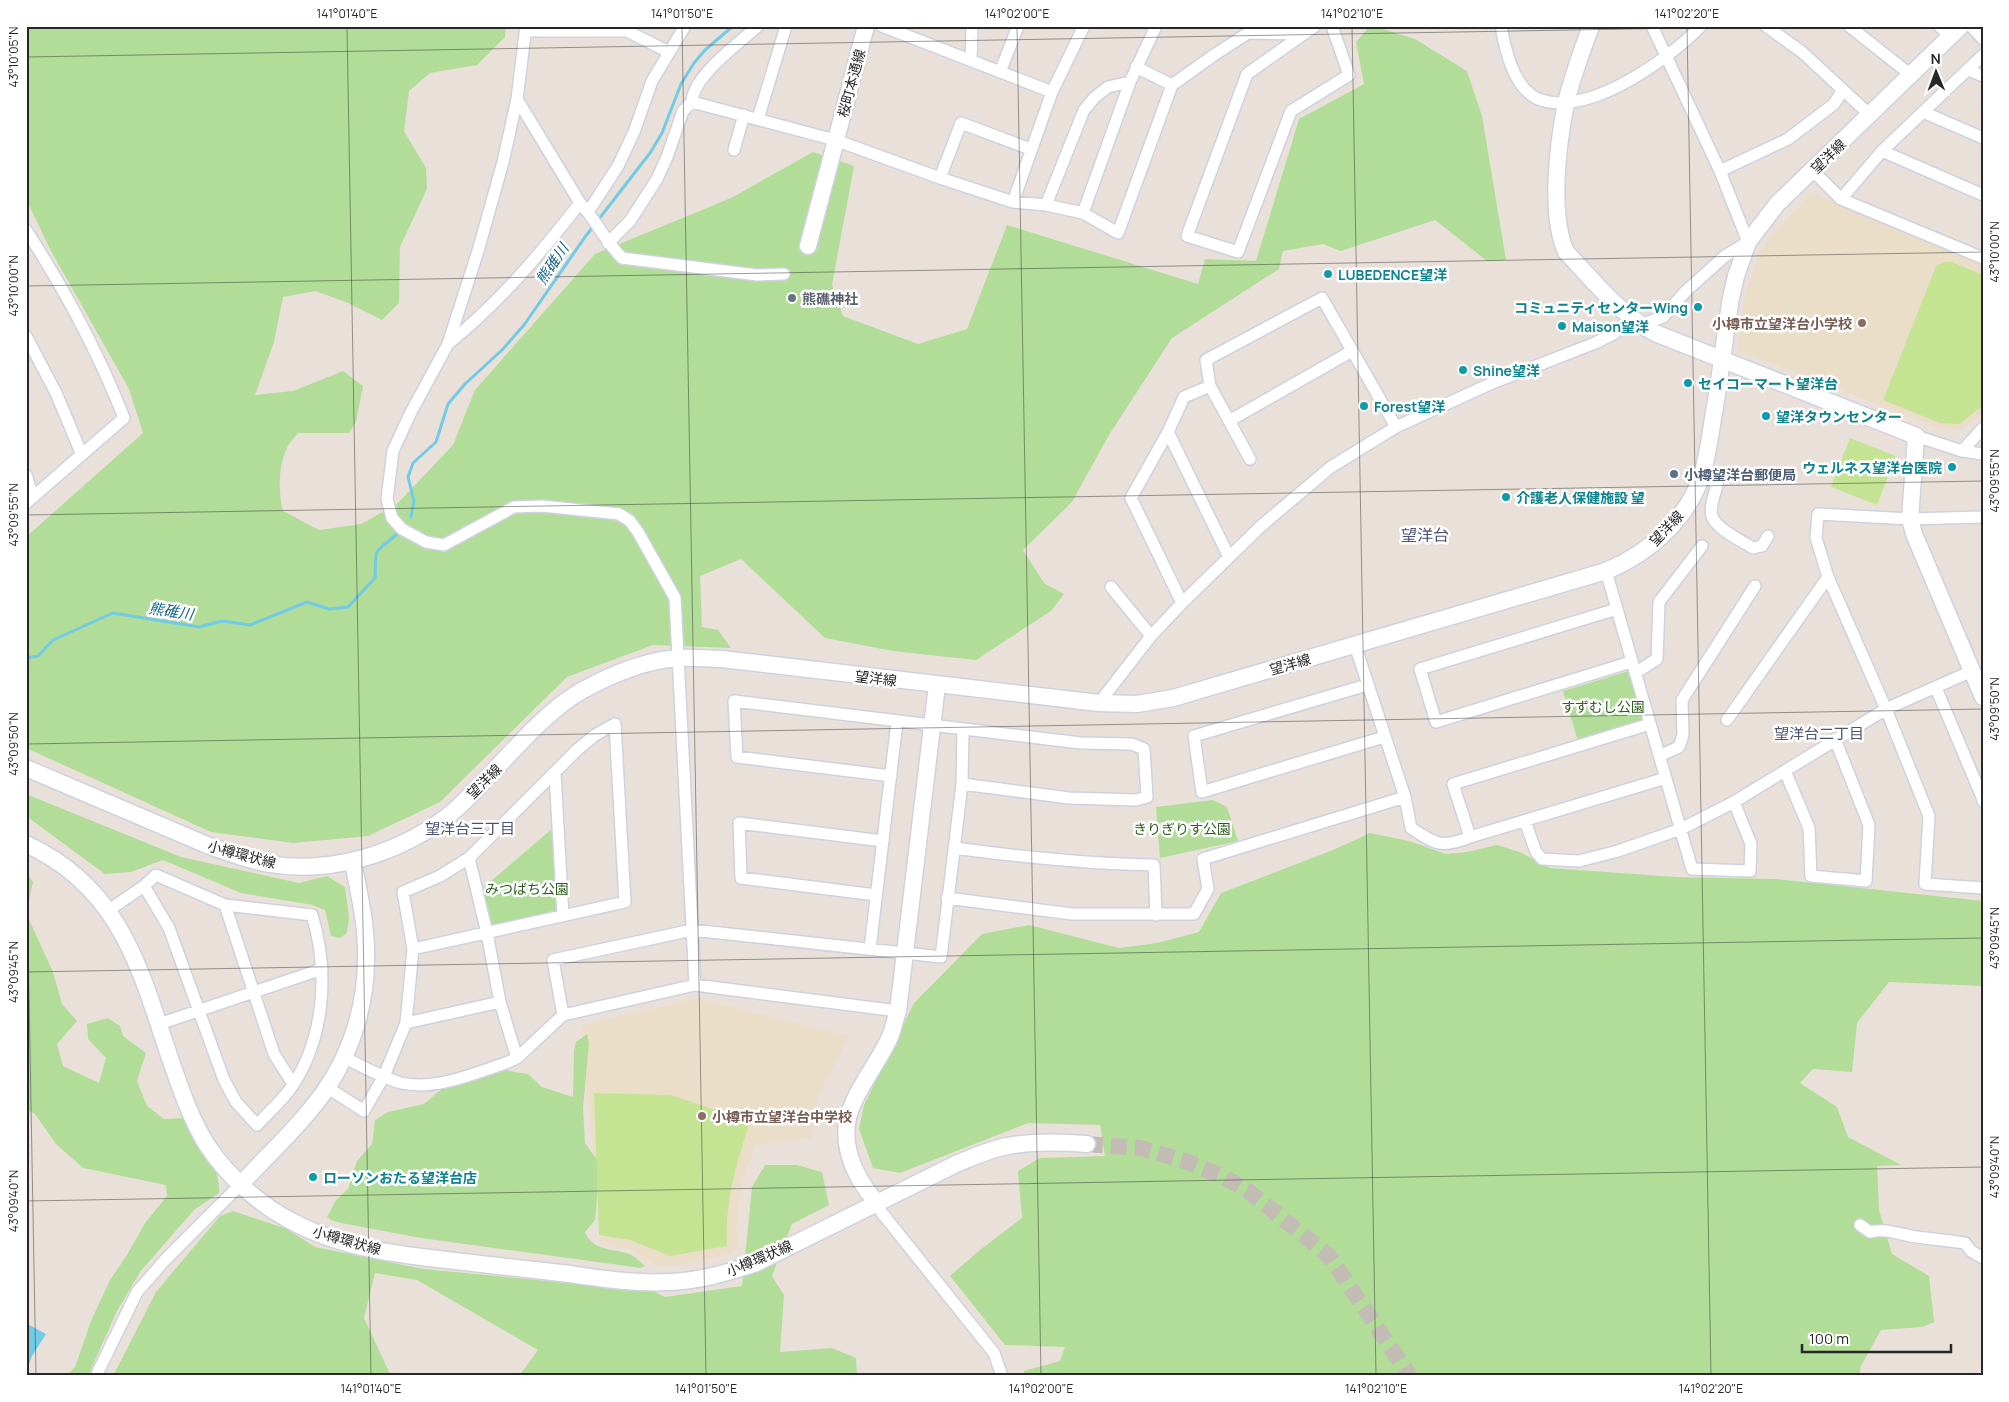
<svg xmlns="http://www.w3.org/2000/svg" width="2009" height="1402" font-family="Manrope,'Noto Sans JP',sans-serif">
<rect width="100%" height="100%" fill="#e9e1d9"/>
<path fill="#eadec9" d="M 1810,192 L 1983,265 L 1983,413 L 1961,430 L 1938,429 L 1918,420 L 1738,350 L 1745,296 L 1761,249 Z
M 696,998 L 849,1036 L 819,1094 L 811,1138 L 756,1145 L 743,1179 L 736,1228 L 739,1243 L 733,1253 L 682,1265 L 654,1265 L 629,1249 L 601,1244 L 581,1026 Z"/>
<path fill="#b1dd98" d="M 26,26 L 506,26 L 505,37 L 477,65 L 430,73 L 409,91 L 404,131 L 426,168 L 427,189 L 400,247 L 399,303 L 382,320 L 346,302 L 315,291 L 283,297 L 274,342 L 255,395 L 293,391 L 343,371 L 363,386 L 356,422 L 349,433 L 298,433 C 295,437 290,442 288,446 C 278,465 278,492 283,511 L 319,530 L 361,524 L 397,504 L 453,445 L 475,390 L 595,254 L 731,198 L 813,152 L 854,166 L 832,285 L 843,316 L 918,344 L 967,329 L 1007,225 L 1198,284 L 1205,259 L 1256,261 L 1299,119 L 1364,84 L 1356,42 L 1370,26 L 1373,26 L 1415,39 L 1467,71 L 1482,116 L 1506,260 L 1487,261 L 1435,220 L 1341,251 L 1323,244 L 1283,251 L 1279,269 L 1172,338 L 1109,435 L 1072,502 L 1023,550 L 1044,583 L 1064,594 L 1051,611 L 976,660 L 893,651 L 825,638 L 741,559 L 700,576 L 702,627 L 718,630 L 731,648 L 653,645 L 567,677 L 440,802 L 368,836 L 293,843 L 211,832 L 26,748 L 26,537 L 143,433 L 129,389 L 51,251 L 26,199 Z
M 1629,671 L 1644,722 L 1578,741 L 1563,691 Z
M 26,794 L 181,857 L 299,883 L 327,876 L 345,887 L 349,918 L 347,933 L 340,938 L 331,936 L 325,910 L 313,905 L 241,893 L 163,860 L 131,872 L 105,874 L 26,816 Z
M 1213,800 L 1227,807 L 1238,841 L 1160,858 L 1156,807 Z
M 553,828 L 557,911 L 491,925 L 483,888 Z
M 1370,833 L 1409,841 L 1446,854 L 1467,852 L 1497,845 L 1520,852 L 1550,868 L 1676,877 L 1776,879 L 1983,901 L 1983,986 L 1889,982 L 1857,1023 L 1852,1072 L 1813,1069 L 1800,1083 L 1837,1107 L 1848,1137 L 1901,1165 L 1877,1166 L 1879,1210 L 1892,1254 L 1929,1276 L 1934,1322 L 1922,1327 L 1881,1330 L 1861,1366 L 1859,1376 L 1024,1376 L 1024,1371 L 1060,1361 L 1065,1347 L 1005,1345 L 950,1276 L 980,1250 L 1022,1218 L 1018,1171 L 1040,1158 L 1105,1156 L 1100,1125 L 1028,1123 L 900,1173 L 873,1168 L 859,1129 L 864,1105 L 914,1003 L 982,934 L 1029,925 L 1119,948 L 1157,943 L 1199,932 L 1221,893 L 1333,850 Z
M 26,872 L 33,882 L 26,913 Z
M 26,913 L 53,972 L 62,1004 L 77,1021 L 57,1044 L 63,1066 L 99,1083 L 106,1058 L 88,1039 L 87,1024 L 108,1018 L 120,1026 L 123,1036 L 146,1053 L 137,1081 L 147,1106 L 164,1119 L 185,1118 C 199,1140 221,1166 219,1193 L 194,1210 L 140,1272 L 116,1313 L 88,1376 L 66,1376 L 75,1367 L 91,1321 L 110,1280 L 127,1255 L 145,1223 L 167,1196 L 166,1185 L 83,1168 L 56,1144 L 35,1114 L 26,1109 Z
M 587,1034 L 589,1043 L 583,1108 L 585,1143 L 600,1164 L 595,1220 L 585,1232 C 592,1251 612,1248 629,1254 C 635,1256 640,1262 645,1266 L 641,1268 L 421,1238 L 341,1223 L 331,1220 L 327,1217 L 336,1200 L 348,1189 L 357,1161 L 372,1144 L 375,1120 L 388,1112 L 424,1104 L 444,1087 L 504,1070 L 528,1074 L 542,1087 L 573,1097 L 574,1051 L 576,1042 Z
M 765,1165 L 797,1165 L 822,1172 L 829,1205 L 792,1224 L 772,1276 L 784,1295 L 780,1352 L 832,1348 L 856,1358 L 857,1376 L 519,1376 L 538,1350 L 417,1280 L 375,1273 L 364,1318 L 391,1376 L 113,1376 L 156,1292 L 220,1216 L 233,1211 L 287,1229 L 315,1247 L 423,1269 L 653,1291 L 665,1297 L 742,1286 L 752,1187 Z"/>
<path fill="#c4e494" d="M 1944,262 L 1952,262 L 1983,275 L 1983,405 L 1960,424 L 1940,423 L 1883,400 L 1936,266 Z
M 1850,438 L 1896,456 L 1877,505 L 1831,487 Z
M 594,1093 L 671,1095 L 750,1122 C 736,1165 725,1200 727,1246 L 670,1256 L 630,1240 L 599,1235 Z"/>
<path fill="#71cae6" d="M 26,1323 L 46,1334 L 32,1356 L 26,1373 Z"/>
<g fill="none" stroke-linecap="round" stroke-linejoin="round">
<path stroke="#71cae6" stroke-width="3" d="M 411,517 L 414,501 L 408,477 L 413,463 L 436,442 L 448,404 L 465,384 L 502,350 L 524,325 L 585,237 L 650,153 L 662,133 L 681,84 L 694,63 L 705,50 L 733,26
M 26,658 L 38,656 L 53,640 L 113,613 L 199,627 L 222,621 L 250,625 L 307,602 L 329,609 L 348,607 L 375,578 L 376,554 L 379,549 L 396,535"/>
<path stroke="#c2bcb5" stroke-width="16" stroke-dasharray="16 8" stroke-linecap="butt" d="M 1087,1144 L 1141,1148 L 1185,1161 L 1224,1177 L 1247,1190 L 1329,1256 L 1410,1376"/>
<g stroke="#ced2df" stroke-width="14">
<path id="street" d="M 526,26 L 517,99 L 503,162 L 478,251 L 448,344 L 410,414 L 393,451 L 387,499 L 392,518 L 402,529 L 426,542 L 444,545 L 514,507 L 542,506 L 619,514 L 630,521 L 638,532 L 675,598 L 695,985
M 882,26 L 1052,92
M 1315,26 L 1247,74 L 1187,236 L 1238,252 L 1291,111 L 1349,75 L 1332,26
M 1501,26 C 1505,50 1514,91 1541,100 C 1590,116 1669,59 1701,26
M 1766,26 L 1802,52 L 1870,115
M 1849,26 L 1911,75
M 1939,26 L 1951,36
M 1971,26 L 1983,39
M 525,31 L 627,31 L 669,52
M 971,60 L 972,26
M 1136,67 L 1172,85
M 1968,70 L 1983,76
M 1000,72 L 1018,26
M 517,99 L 580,203 C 596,220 605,241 622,258 L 757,275 L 784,274
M 692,102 C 692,77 740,42 758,26
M 1923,112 L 1983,138
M 758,119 L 786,26
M 734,150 L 744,115
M 1882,151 L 1983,195
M 1720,171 L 1788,139 L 1834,104 L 1843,90
M 1813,171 L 1841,199 L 1983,258
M 940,178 L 961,123 L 1030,149
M 1841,199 L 1882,151 L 1983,55
M 1013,202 L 1052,92 L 1084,26
M 1046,205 L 1084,110 L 1095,97 L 1108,87 L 1130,82
M 588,212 L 618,166 L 634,132 L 652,81 L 685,26
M 1083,213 L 1130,82 L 1156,26
M 26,230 C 65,290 98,352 124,418 L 26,503
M 608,243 L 630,221 L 657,179 L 667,157 L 683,111 L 692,102 L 835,140 L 940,178 L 1013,202 L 1046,205 L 1083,213 L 1118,233 L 1172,85 L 1214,55 L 1248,33 L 1304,34
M 1640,325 L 1663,317 L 1686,291 L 1706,273 L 1725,256 L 1748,242 L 1720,171 L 1652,26
M 26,336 L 56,393 L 82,455
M 449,343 C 499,303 541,253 580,203
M 1229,421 L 1352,351
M 1168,432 L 1229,557
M 1916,436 L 1962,451 L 1983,454
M 1962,451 L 1983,428
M 1250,459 L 1210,386 L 1206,360 L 1322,298 L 1396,427
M 1702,472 L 1717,485 C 1715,494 1709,507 1712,516 C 1716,529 1742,541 1753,548 L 1762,546 L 1768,536
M 26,475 L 33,497
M 1983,517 L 1910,519 L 1818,514 L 1816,538 L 1828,577 L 1886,709 L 1929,816 L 1925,884 L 1983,888
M 1606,571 L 1692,869 L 1750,871 L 1751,844 L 1734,802
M 1111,587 L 1151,636
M 1182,603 L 1131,498 L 1168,432 L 1184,397 L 1210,386
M 1617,609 L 1420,669 L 1436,722 L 1631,662
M 1355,645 L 1405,797 L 1411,828 C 1435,844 1441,849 1470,837 L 1666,778
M 1635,673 L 1657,659 L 1659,602 L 1702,546
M 1367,685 L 1194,736 L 1202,792 L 1384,737
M 1936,688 L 1982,797 L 1983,801
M 1099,703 L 1151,636 L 1182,603 L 1261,526 L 1331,467 L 1396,427 L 1490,384 L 1595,343 L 1613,334 L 1632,318
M 1727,720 L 1828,577
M 1659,756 L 1679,747 L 1683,735 L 1682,700 L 1755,586
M 1785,771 L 1809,828 L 1811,876 L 1866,881 L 1869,825 L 1835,739
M 555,773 L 563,916
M 891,776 L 737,757 L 734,701 L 1039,738 L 1081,743 L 1132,744 L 1144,749 L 1147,797 L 1136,800 L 1069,798 L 962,784
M 1525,821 L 1536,852 L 1542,859 L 1579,861 L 1618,851 L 1681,829 L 1734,802 L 1886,709 L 1972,671
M 1470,837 L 1453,784 L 1650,724
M 954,848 C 1022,857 1086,864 1154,865 L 1156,915
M 469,858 L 487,933 L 500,1002 L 517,1058
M 876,895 L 741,878 L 739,823 L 883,841
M 947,898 L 1072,914 L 1194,914 L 1208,889 L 1203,859 L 1405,797
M 225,905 L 274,1054 L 293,1084
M 109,910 L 144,886 L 156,875 L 225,905 L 312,915 C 329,970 325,1036 293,1085 C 283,1100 269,1112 257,1125 L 236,1102 L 224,1080 L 169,928 L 144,886
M 870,949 L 897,722
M 563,1015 L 553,960 L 692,930 L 941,957 L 962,784 L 963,729
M 406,1023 L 500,1002
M 159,1024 L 322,969
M 345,1058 C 362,1066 383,1078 401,1083 C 435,1091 475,1073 506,1063 L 517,1058 L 563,1015 L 695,985 L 898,1011
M 328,1088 L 364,1111 L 384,1076 L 406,1023 L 413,949 L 403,892 L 440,876 L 469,858 L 577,750 L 595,735 L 615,724 L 625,902 L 413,949
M 877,1203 L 882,1213 L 994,1353 L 1002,1376
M 1860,1225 L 1870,1232 C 1884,1229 1892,1232 1906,1235 C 1925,1239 1946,1240 1965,1243 L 1971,1251 L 1983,1258
M 96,1376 L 137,1292 L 166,1259 L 241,1184"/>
</g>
<g stroke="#ced2df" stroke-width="19">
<path id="secondary" d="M 1591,26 C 1582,51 1572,77 1566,103 C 1558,143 1549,214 1566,252 C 1593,280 1619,314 1655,333 L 1916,436 L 1910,519 L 1914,534 L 1983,697
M 808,246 L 866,26
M 26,768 L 207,845 C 227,852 247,860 269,864 C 330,874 394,855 444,819 C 459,808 473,793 485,780 C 514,750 547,710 583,690 C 612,674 646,660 680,658 C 693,657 708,659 722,659 L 1099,703 L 1137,704 L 1173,698 L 1606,571 C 1650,553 1690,517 1703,471 C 1709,450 1711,428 1715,407 C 1721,371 1725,334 1731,298 L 1736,276 L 1748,242 L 1777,204 L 1961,26
M 26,844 C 124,889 141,974 173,1067 C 182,1093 192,1121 207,1145 C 228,1177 261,1206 295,1223 C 354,1254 425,1257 490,1265 C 517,1268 544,1271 570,1274 C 604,1279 636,1284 670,1282 C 699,1281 726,1273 754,1264 L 956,1164 C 973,1157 990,1149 1008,1146 C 1034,1141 1061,1142 1087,1144
M 241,1184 C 264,1159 290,1135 311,1109 C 346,1068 366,1013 366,959 C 367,926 359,894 353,862
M 877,1203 C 852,1175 836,1137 854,1101 C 864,1079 880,1059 890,1037 C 893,1029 895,1020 898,1011 L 937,685"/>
</g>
<use href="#street" stroke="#fff" stroke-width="11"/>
<use href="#secondary" stroke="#fff" stroke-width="16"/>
</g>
<path fill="none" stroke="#272727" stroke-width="1" stroke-opacity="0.45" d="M 347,26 L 371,1376M 682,26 L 706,1376M 1017,26 L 1041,1376M 1352,26 L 1376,1376M 1687,26 L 1711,1376M 26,57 L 1800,26M 26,286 L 1983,252M 26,515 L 1983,481M 26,744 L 1983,709M 26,833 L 36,1376M 26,972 L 1983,938M 26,1201 L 1983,1167"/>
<g fill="#0f9aa8" stroke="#fff" stroke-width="2">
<circle cx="1328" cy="274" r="5"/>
<circle cx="1698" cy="307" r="5"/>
<circle cx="1562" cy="326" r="5"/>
<circle cx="1463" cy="370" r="5"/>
<circle cx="1688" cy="383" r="5"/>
<circle cx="1364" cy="406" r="5"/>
<circle cx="1766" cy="416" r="5"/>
<circle cx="1952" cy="467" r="5"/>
<circle cx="1506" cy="497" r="5"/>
<circle cx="313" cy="1177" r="5"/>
</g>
<circle fill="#6b7280" stroke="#fff" stroke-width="2" cx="792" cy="298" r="5"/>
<g fill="#8d6e63" stroke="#fff" stroke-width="2">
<circle cx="1862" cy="323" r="5"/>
<circle cx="702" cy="1116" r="5"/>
</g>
<circle fill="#5c6f8a" stroke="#fff" stroke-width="2" cx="1674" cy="474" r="5"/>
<g text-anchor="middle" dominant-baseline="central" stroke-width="5" stroke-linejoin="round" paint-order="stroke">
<g font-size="14" fill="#272727" stroke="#fff">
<text transform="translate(851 83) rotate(-75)">桜町本通線</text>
<text transform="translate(1828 156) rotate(-44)">望洋線</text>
<text transform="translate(1666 528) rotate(-47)">望洋線</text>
<text transform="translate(1290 664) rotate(-16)">望洋線</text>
<text transform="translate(876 678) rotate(7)">望洋線</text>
<text transform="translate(484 781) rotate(-45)">望洋線</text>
<text transform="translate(242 854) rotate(15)">小樽環状線</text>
<text transform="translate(347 1240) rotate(16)">小樽環状線</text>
<text transform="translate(759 1258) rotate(-23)">小樽環状線</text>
</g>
<g font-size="14" font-weight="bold" fill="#0d838f" stroke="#fff" text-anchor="start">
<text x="1338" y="274">LUBEDENCE望洋</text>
<text x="1688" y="307" text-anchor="end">コミュニティセンターWing</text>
<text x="1572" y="326">Maison望洋</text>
<text x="1473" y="370">Shine望洋</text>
<text x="1698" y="383">セイコーマート望洋台</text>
<text x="1374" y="406">Forest望洋</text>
<text x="1776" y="416">望洋タウンセンター</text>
<text x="1942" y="467" text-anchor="end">ウェルネス望洋台医院</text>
<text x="1516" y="497">介護老人保健施設 望</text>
<text x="323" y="1177">ローソンおたる望洋台店</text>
</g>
<g font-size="14" font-weight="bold" fill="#5b616d" stroke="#fff" text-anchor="start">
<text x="802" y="298">熊礁神社</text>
</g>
<g font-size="14" font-weight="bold" fill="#785e54" stroke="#fff" text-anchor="end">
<text x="1852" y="323">小樽市立望洋台小学校</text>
<text x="712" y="1116" text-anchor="start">小樽市立望洋台中学校</text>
</g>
<g font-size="14" font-weight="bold" fill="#4e5e75" stroke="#fff" text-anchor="start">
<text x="1684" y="474">小樽望洋台郵便局</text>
</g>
<g font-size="14" fill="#2c5e1d" stroke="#fff">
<text x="1603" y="706">すずむし公園</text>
<text x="1182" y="828">きりぎりす公園</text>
<text x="527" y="888">みつばち公園</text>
</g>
<g font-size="15" font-style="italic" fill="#15668d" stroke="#fff">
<text transform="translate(552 264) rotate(-56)">熊碓川</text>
<text transform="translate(171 611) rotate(9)">熊碓川</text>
</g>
<g font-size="15" fill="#4b5374" stroke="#fff">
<text x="1819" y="733">望洋台二丁目</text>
<text x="470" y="828">望洋台三丁目</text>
</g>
<g font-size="16" fill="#4b5374" stroke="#fff">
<text x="1425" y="535">望洋台</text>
</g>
</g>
<rect width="2009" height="1402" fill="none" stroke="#ffffff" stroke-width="55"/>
<g transform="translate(1936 72) rotate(359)" stroke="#ffffff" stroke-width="4" paint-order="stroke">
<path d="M0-4L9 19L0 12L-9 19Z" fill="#272727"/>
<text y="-8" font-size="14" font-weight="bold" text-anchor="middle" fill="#272727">N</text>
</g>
<path d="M1802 1344v8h149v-8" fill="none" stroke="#272727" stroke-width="2.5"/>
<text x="1809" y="1344" font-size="15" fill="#272727" stroke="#ffffff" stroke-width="4" paint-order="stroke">100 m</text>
<rect x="28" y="28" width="1954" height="1346" fill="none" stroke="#272727" stroke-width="2"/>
<g font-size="12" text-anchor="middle" fill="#272727">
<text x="347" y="18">141°01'40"E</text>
<text x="682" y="18">141°01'50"E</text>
<text x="1017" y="18">141°02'00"E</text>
<text x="1352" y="18">141°02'10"E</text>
<text x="1687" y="18">141°02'20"E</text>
<text transform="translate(14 57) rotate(-90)" y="4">43°10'05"N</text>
<text transform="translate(1995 252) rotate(-90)" y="4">43°10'00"N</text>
<text transform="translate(14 286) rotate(-90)" y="4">43°10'00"N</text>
<text transform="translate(1995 481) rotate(-90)" y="4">43°09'55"N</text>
<text transform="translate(14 515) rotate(-90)" y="4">43°09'55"N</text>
<text transform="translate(1995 709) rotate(-90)" y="4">43°09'50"N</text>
<text transform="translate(14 744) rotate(-90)" y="4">43°09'50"N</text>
<text transform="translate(1995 938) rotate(-90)" y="4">43°09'45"N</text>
<text transform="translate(14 972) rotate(-90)" y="4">43°09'45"N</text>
<text transform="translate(1995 1167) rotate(-90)" y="4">43°09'40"N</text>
<text transform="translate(14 1201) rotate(-90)" y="4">43°09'40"N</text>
<text x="371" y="1393">141°01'40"E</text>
<text x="706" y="1393">141°01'50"E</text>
<text x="1041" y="1393">141°02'00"E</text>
<text x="1376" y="1393">141°02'10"E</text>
<text x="1711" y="1393">141°02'20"E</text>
</g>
</svg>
